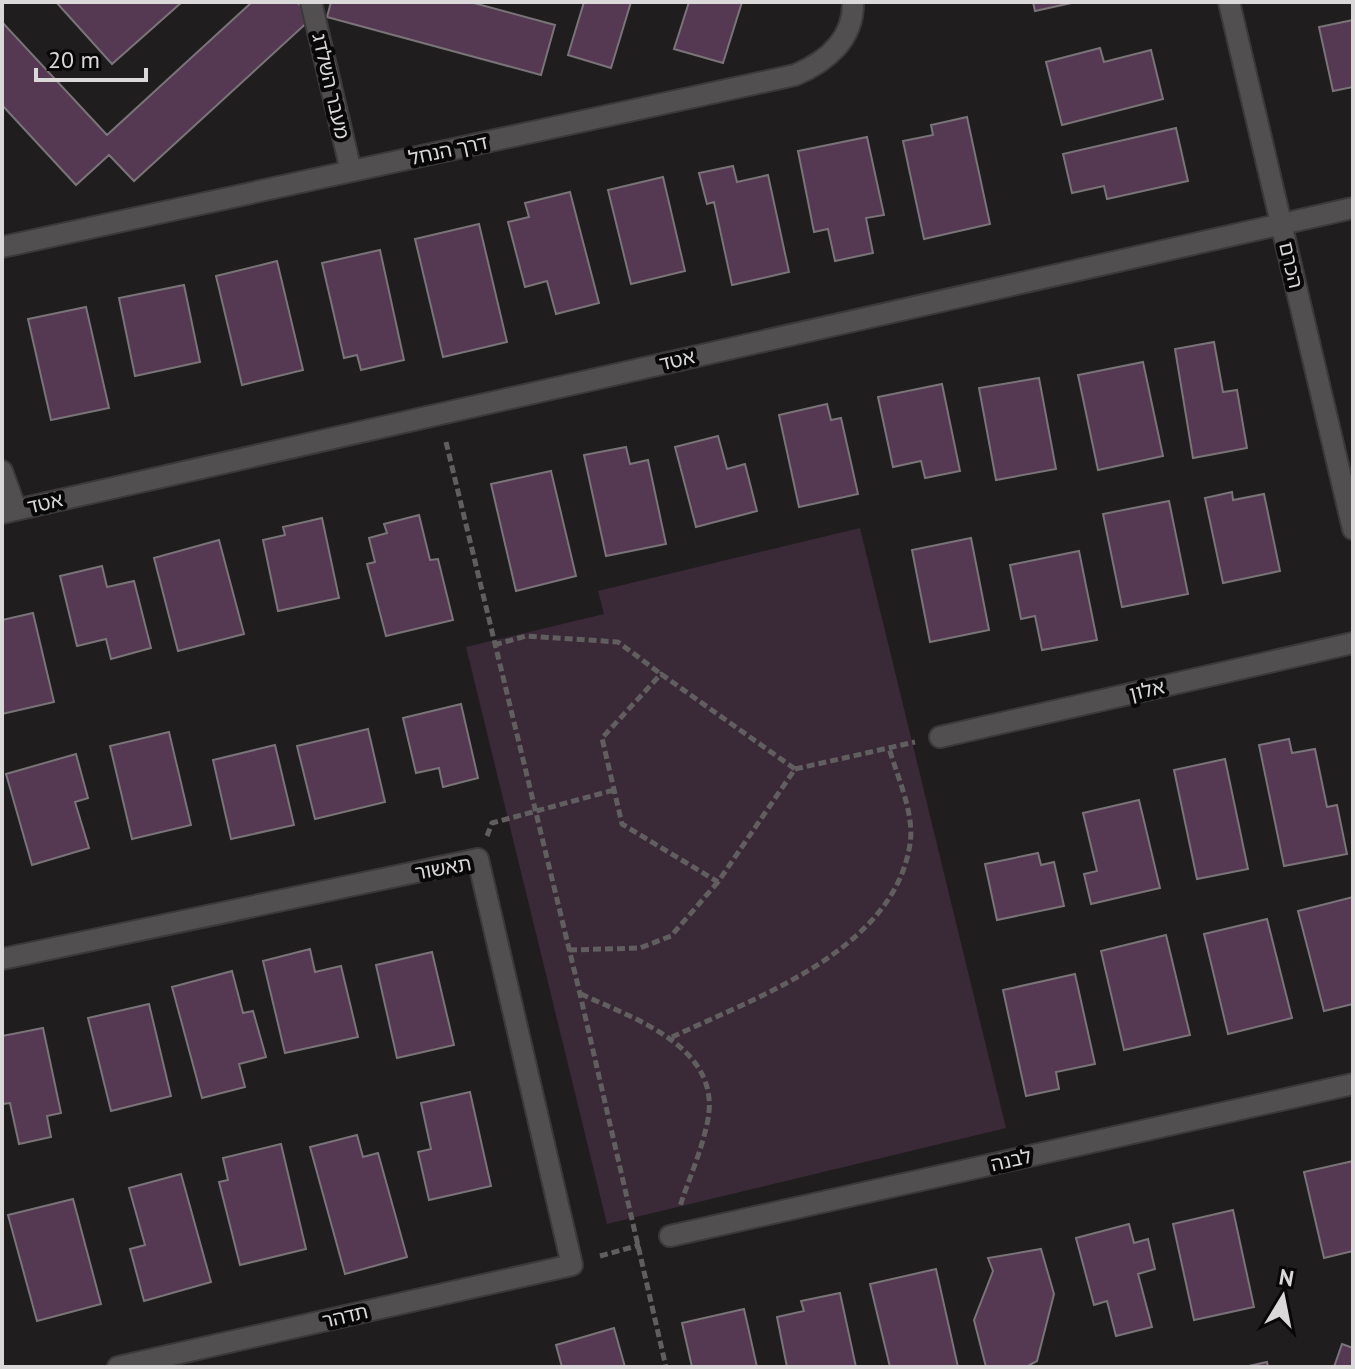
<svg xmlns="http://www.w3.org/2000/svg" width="1355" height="1369" font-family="'PT Sans','Noto Sans Hebrew',sans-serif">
<rect width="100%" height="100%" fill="#201d1f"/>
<path fill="#3a2937" d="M 860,528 L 1006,1128 L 607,1224 L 466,647 L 604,614 L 598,591 Z"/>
<path fill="#553851" stroke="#787477" stroke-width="2" d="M 56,2 L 182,2 L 112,64 Z
M 252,2 L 297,2 L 312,18 L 134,181 L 109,155 L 76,185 L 2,105 L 2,22 L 107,135 Z
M 331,2 L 470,2 L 555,25 L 541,75 L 327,17 Z
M 584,2 L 631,2 L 611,68 L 568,55 Z
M 689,2 L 742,2 L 723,63 L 674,49 Z
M 1033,2 L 1076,2 L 1035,11 Z
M 1353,20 L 1353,87 L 1333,91 L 1319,27 Z
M 1100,48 L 1104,62 L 1151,50 L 1163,99 L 1062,125 L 1046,62 Z
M 967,117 L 990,224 L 924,239 L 903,141 L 933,135 L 931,125 Z
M 1176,128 L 1188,181 L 1107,199 L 1104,186 L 1072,193 L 1063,154 Z
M 867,137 L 884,215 L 866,218 L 873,253 L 835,261 L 828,229 L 814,232 L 798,151 Z
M 733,166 L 737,182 L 768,175 L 789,272 L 732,285 L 714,202 L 707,204 L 699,173 Z
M 663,177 L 685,271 L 631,284 L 608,190 Z
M 570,192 L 599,303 L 556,314 L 547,281 L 525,287 L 508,222 L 529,217 L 525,203 Z
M 479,224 L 507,342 L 443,357 L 415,239 Z
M 380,250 L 404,360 L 361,370 L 357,355 L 344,358 L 322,263 Z
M 277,261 L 303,370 L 242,385 L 216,276 Z
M 184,285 L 200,362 L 135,376 L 119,298 Z
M 86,307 L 109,408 L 51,420 L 28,319 Z
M 1214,342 L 1223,392 L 1237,390 L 1247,448 L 1193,458 L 1175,349 Z
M 1143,362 L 1163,456 L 1098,470 L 1078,375 Z
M 1039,378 L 1056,469 L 996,480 L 979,388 Z
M 942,384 L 960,471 L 925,478 L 921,461 L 893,467 L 878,397 Z
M 827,404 L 831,420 L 841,418 L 858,494 L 799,507 L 779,415 Z
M 718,436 L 727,469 L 745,464 L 757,511 L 696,527 L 675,447 Z
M 626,447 L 630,464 L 648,460 L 666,544 L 606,556 L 584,455 Z
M 551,471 L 576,576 L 516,591 L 491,484 Z
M 1232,492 L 1233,500 L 1264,494 L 1280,571 L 1223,583 L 1205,498 Z
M 1169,501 L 1188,594 L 1122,607 L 1103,514 Z
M 419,515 L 430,560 L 438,559 L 453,620 L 386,636 L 367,564 L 375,562 L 369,538 L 387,533 L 384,524 Z
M 322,518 L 339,598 L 278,611 L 263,540 L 285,535 L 283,527 Z
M 971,538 L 989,630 L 930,642 L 912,550 Z
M 219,540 L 244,634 L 178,651 L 154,558 Z
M 1079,551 L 1097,640 L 1042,650 L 1035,616 L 1021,619 L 1010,565 Z
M 102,566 L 107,587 L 134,581 L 151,648 L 111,659 L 106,639 L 77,646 L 60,576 Z
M 33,613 L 54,702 L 2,714 L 2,620 Z
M 461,704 L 478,778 L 443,787 L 439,768 L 416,773 L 403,718 Z
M 368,729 L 385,802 L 315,819 L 297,746 Z
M 169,732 L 191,825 L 132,839 L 110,746 Z
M 1289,739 L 1292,753 L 1315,749 L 1327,807 L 1337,805 L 1347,854 L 1284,866 L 1259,745 Z
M 275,745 L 294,825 L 231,839 L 213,760 Z
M 76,754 L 88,798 L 75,802 L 89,848 L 32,865 L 6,774 Z
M 1225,759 L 1248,869 L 1197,879 L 1174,770 Z
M 1139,800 L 1160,888 L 1091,904 L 1084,874 L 1097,871 L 1083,813 Z
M 1038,853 L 1041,865 L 1054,862 L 1064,906 L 997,920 L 985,864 Z
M 1353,897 L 1353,1004 L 1324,1011 L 1298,911 Z
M 1267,919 L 1292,1018 L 1228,1034 L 1204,934 Z
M 1166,935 L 1190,1035 L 1124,1050 L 1101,951 Z
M 310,949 L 315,972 L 341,966 L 358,1037 L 285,1053 L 263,961 Z
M 432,952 L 454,1045 L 397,1058 L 376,965 Z
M 232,971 L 243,1013 L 253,1011 L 266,1057 L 239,1064 L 245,1087 L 202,1098 L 172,987 Z
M 1075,974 L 1095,1064 L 1056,1072 L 1059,1089 L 1026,1096 L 1003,990 Z
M 149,1004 L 171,1096 L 111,1111 L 88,1018 Z
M 43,1028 L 61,1113 L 47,1116 L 51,1137 L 19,1144 L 10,1103 L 2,1104 L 2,1036 Z
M 470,1092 L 491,1186 L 429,1200 L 418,1152 L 431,1149 L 421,1103 Z
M 357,1135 L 363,1157 L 378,1153 L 407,1257 L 345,1274 L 310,1147 Z
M 281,1144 L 306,1249 L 240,1265 L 219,1182 L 228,1180 L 223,1158 Z
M 1353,1161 L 1353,1251 L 1324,1258 L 1304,1172 Z
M 181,1174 L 211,1282 L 144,1301 L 130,1249 L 145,1245 L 129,1188 Z
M 73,1199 L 101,1304 L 37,1321 L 8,1215 Z
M 1233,1210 L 1254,1307 L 1194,1320 L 1173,1224 Z
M 1129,1224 L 1134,1243 L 1148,1239 L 1155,1269 L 1138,1274 L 1152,1327 L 1116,1336 L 1107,1301 L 1094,1305 L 1076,1238 Z
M 1041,1249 L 1054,1294 L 1037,1361 L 1026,1367 L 986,1367 L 974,1320 L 993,1271 L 988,1258 Z
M 936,1269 L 958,1367 L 890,1367 L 870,1284 Z
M 840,1293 L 856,1367 L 787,1367 L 777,1317 L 804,1311 L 801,1301 Z
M 744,1309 L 757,1367 L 692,1367 L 682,1323 Z
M 614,1328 L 625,1367 L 562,1367 L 556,1345 Z
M 1342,1344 L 1353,1348 L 1353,1367 L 1334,1367 Z
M 1267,1362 L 1268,1367 L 1244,1367 Z"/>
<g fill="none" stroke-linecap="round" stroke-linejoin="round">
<g stroke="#3b393b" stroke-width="24">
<path id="service" d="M 311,2 L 351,171"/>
</g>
<g stroke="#3b393b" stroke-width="24">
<path id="minor" d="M 2,247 L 795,75 C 826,62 854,39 853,2
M 2,471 L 16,510
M 2,513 L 1353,208
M 940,737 L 1353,643
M 2,959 L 478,859 L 572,1265 L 118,1367
M 670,1236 L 1353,1084"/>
</g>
<g stroke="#3b393b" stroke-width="24">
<path id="tertiary" d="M 1229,2 L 1353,529"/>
</g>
<path stroke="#615e60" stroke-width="5" stroke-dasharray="8 4" stroke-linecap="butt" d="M 446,442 L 580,994 L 666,1367
M 494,645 L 526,636 L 618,642 L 661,674
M 661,674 L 795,769 L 718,882 L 622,824 L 602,738 Z
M 795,769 L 915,742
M 487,836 L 492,823 L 614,790
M 569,950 L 640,948 L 671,936 L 718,882
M 581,994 C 634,1019 725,1047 707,1124 C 701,1152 689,1179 680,1206
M 672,1037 C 757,997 894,950 910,844 C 915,814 897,776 889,748
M 600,1256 L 640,1245"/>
<use href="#service" stroke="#524f51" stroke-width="20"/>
<use href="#minor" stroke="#524f51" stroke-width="20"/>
<use href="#tertiary" stroke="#524f51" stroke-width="20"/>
</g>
<g text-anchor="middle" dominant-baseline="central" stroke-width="8" stroke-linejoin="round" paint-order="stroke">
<g font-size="20" fill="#dad8d9" stroke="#090809">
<text transform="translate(331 86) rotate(77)">מעבר השלדג</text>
<text transform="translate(448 150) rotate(-12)">דרך הנחל</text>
<text transform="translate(1291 265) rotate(77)">הכרם</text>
<text transform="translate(677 360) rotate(-13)">אטד</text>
<text transform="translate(45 503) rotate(-13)">אטד</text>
<text transform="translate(1147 690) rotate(-13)">אלון</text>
<text transform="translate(443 868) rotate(-10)">תאשור</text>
<text transform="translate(1011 1160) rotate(-13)">לבנה</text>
<text transform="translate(345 1316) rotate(-13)">תדהר</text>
</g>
</g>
<rect width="1355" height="1369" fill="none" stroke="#dad8d9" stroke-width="8"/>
<g transform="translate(1283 1297) rotate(10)" stroke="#090809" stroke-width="6" paint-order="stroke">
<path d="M0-6L14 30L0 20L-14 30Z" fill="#dad8d9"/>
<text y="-12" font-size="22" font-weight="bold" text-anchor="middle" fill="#dad8d9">N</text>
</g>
<path d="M36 68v12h110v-12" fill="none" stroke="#dad8d9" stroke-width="4"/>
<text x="48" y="68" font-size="24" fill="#dad8d9" stroke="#090809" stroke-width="6" paint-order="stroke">20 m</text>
</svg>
